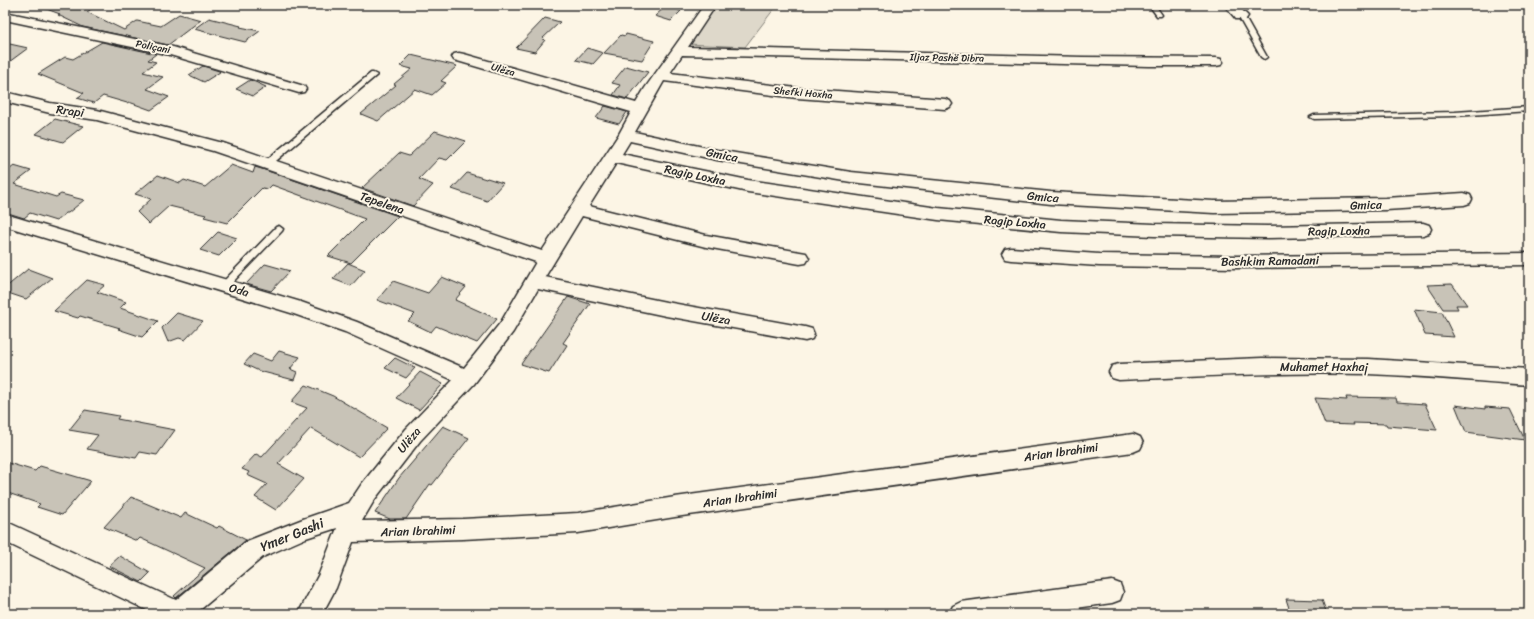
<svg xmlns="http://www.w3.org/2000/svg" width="1534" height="619" font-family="Sriracha,sans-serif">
<rect width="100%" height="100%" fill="#fcf5e5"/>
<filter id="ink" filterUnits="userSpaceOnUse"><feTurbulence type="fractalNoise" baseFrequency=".025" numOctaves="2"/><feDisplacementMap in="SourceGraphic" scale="8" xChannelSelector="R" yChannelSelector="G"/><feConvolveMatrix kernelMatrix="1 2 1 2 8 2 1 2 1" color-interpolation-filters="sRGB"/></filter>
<g filter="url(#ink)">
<path fill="#ded8ca" stroke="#84827a" d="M 714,5 L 777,5 L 745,47 L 688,44 Z"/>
<path fill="#c8c3b7" stroke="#2b2b2b" d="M 41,5 L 97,5 L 87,12 L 124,30 L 137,21 L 161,26 L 179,14 L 201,20 L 168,45 L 83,27 L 58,15 L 60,14 L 41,7 Z
M 666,6 L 681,11 L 671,21 L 655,16 Z
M 209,18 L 241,26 L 240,27 L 260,31 L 245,42 L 194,29 Z
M 545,18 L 560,22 L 542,39 L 545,40 L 535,52 L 516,48 Z
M 626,34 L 654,41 L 642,60 L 604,53 L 621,35 L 625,36 Z
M 102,42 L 156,54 L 148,60 L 156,62 L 143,72 L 163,77 L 147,89 L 169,97 L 151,110 L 129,102 L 127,103 L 103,96 L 94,103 L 77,98 L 84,93 L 38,74 L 65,57 L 73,59 Z
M 5,43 L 28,48 L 5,65 Z
M 587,48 L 603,53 L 593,64 L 576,60 Z
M 411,55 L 457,66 L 441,81 L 446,83 L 432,95 L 415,89 L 378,121 L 361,114 L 396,85 L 394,84 L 412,69 L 400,66 Z
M 203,66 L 219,71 L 220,72 L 204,82 L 189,75 Z
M 626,66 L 648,72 L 627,99 L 613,95 L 620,85 L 612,83 Z
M 250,80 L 253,81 L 266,87 L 253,96 L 236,89 Z
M 605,106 L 627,112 L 619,124 L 596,118 Z
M 55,119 L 83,126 L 63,142 L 36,134 Z
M 435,131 L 466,141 L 447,160 L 439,158 L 419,179 L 433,185 L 413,206 L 362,188 L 399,153 L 409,156 Z
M 231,165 L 253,173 L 255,167 L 262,169 L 398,216 L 351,263 L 328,256 L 365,219 L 272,185 L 268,189 L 262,188 L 227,223 L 204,217 L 206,215 L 169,206 L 149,224 L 137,212 L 151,199 L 135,194 L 158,175 L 180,183 L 184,180 L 205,187 Z
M 14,166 L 31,171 L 14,184 L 56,197 L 61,194 L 84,200 L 68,213 L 66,213 L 56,221 L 30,213 L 24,218 L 5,212 L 5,173 Z
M 467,173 L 486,179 L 487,178 L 503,183 L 487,201 L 452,189 Z
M 218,232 L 237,238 L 219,256 L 200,250 Z
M 348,263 L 365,270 L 351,286 L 333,279 Z
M 265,264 L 290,271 L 271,291 L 246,284 Z
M 28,269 L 52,278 L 26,299 L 5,292 L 5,288 Z
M 442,277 L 466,287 L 455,300 L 497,319 L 477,343 L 436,326 L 431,332 L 408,321 L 415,314 L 377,300 L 393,281 L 428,293 Z
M 87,280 L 105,285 L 97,292 L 126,302 L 120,308 L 158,321 L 142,337 L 118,329 L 120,328 L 80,316 L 78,318 L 54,311 Z
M 1452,284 L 1467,305 L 1456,305 L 1458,309 L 1443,309 L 1427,285 Z
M 568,297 L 590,304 L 563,343 L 567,345 L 549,373 L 521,364 Z
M 1414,309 L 1442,312 L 1454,337 L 1425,335 Z
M 177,313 L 203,321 L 185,340 L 179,338 L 168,342 L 162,328 Z
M 279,351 L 300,357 L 290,369 L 297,372 L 294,380 L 259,371 L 244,364 L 253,354 L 271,361 Z
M 395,358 L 415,368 L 406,378 L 385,368 Z
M 420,372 L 443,384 L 419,410 L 396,398 Z
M 306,385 L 333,396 L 387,428 L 359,457 L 311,428 L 278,464 L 304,479 L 276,510 L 255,497 L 267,484 L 247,475 L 249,472 L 242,469 L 256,454 L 262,457 L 307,408 L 291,402 Z
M 1346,397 L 1396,398 L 1397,402 L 1425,404 L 1437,430 L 1387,426 L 1386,424 L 1353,423 L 1354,425 L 1325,424 L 1315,398 L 1347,400 Z
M 1455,405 L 1485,409 L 1485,407 L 1510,409 L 1525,440 L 1466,432 Z
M 85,410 L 119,416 L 117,419 L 175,430 L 157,455 L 140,452 L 136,458 L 87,449 L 98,435 L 69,430 Z
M 443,426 L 469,438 L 432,485 L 430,484 L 406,519 L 390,519 L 375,513 L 399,478 Z
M 5,462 L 35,471 L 40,466 L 91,481 L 62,515 L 37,507 L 40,504 L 5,492 Z
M 131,497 L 181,518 L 185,513 L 217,528 L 219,526 L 246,540 L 176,598 L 174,596 L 205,568 L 140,538 L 137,541 L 104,527 Z
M 120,556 L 150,573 L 141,582 L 109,566 Z
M 1286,599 L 1322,600 L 1327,614 L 1291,614 Z"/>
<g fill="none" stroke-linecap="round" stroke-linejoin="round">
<g stroke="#2b2b2b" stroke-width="3">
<path id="lane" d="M 1149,5 L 1155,5 L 1162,15 L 1161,16 L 1157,16 Z
M 1241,14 L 1244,16 L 1267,57 L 1266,58 L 1264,59 L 1261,57 L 1238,16 Z
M 371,73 L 373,73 L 377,75 L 270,166 L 264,166 L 263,164 L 264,162 Z
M 1529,107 L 1529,111 L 1455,116 L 1314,119 L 1310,117 L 1314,115 L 1455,112 Z
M 279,226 L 283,229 L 282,231 L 228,287 L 222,287 L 221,285 L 222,283 L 276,227 Z"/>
</g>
<g stroke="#2b2b2b" stroke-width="3">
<path id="street" d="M 704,5 L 716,5 L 688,47 L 1082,57 L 1216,58 L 1221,59 L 1223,62 L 1221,65 L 1216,66 L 1149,66 L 682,55 L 670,73 L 797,88 L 945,99 L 950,101 L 952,104 L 950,107 L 945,109 L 797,98 L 664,81 L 635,132 L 717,150 L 851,172 L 1051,192 L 1214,201 L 1386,198 L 1464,193 L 1470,195 L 1472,199 L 1470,203 L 1464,205 L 1386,210 L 1214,213 L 1051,204 L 851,182 L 717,160 L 630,141 L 622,154 L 748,180 L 938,208 L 1061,220 L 1154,224 L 1268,226 L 1423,223 L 1429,225 L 1431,229 L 1429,233 L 1423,235 L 1268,238 L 1154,236 L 1061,232 L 938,220 L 748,192 L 616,163 L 589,206 L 706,235 L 800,252 L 806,253 L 809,258 L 806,263 L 800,264 L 706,247 L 582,216 L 545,277 L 666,302 L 805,327 L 812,329 L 814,334 L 812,339 L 805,341 L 666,316 L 538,289 L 513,332 L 474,384 L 420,441 L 375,499 L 362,521 L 463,519 L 578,513 L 675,497 L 1133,434 L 1140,437 L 1143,443 L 1140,449 L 1133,452 L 675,517 L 578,533 L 463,539 L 353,542 L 336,588 L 322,614 L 298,614 L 319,574 L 337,528 L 306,538 L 263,557 L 195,614 L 155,614 L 5,542 L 5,521 L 176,600 L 247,541 L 303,519 L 349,503 L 361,485 L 406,429 L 453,380 L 345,332 L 291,313 L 5,226 L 5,214 L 301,302 L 357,322 L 464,368 L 501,322 L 536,262 L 213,151 L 97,120 L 50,113 L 5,102 L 5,92 L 50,103 L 97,110 L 223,143 L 542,251 L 619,134 L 631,112 L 454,60 L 452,57 L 454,54 L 459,53 L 464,54 L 636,103 L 645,88 Z
M 1224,5 L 1237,5 L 1248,16 L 1246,19 L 1236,19 Z
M 5,12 L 173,47 L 304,86 L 306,89 L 304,92 L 299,93 L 170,55 L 5,20 Z
M 1011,248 L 1099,254 L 1237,256 L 1529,253 L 1529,265 L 1237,268 L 1099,266 L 1011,260 L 1005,259 L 1002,254 L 1005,249 Z
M 1262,358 L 1369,359 L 1529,369 L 1529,385 C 1475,381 1422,376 1368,374 C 1285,372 1202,376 1119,380 L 1112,378 L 1109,372 L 1112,366 L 1119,364 Z
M 1112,581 L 1120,584 L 1123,592 L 1120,600 L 1112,603 L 1033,614 L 949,614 L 953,606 L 961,602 Z"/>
</g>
<use href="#lane" fill="#fcf5e5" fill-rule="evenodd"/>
<use href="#street" fill="#fcf5e5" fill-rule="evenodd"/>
</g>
</g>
<g text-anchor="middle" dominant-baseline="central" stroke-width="4" stroke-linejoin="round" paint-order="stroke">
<g font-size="10" fill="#2b2b2b" stroke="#fcf5e5">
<text transform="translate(153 47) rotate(11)">Poliçani</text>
<text transform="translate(947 58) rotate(1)">Iljaz Pashë Dibra</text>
<text transform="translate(503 70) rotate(16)">Ulëza</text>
<text transform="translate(803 93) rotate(5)">Shefki Hoxha</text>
</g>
<g font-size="12" fill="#2b2b2b" stroke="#fcf5e5">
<text transform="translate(70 111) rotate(8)">Rrapi</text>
<text transform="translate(722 155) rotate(11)">Gmica</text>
<text transform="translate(695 175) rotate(12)">Ragip Loxha</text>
<text transform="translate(1043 197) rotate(5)">Gmica</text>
<text transform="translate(382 203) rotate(19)">Tepelena</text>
<text transform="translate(1366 205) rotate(-2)">Gmica</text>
<text transform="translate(1015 222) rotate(5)">Ragip Loxha</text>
<text transform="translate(1339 231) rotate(-1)">Ragip Loxha</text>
<text transform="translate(1270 261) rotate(-1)">Bashkim Ramadani</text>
<text transform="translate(239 290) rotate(17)">Oda</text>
<text transform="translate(716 318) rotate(10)">Ulëza</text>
<text x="1324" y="367">Muhamet Haxhaj</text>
<text transform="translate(409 440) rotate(-50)">Ulëza</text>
<text transform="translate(1061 452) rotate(-8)">Arian Ibrahimi</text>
<text transform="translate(740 498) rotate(-8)">Arian Ibrahimi</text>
<text transform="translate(418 531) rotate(-2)">Arian Ibrahimi</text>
</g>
<g font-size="14" fill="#2b2b2b" stroke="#fcf5e5">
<text transform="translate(292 535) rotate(-22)">Ymer Gashi</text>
</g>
</g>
<rect width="1534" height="619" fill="none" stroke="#fcf5e5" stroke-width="20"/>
<rect x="10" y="10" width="1514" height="599" fill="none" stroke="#2b2b2b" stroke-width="1.5" filter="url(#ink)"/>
</svg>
